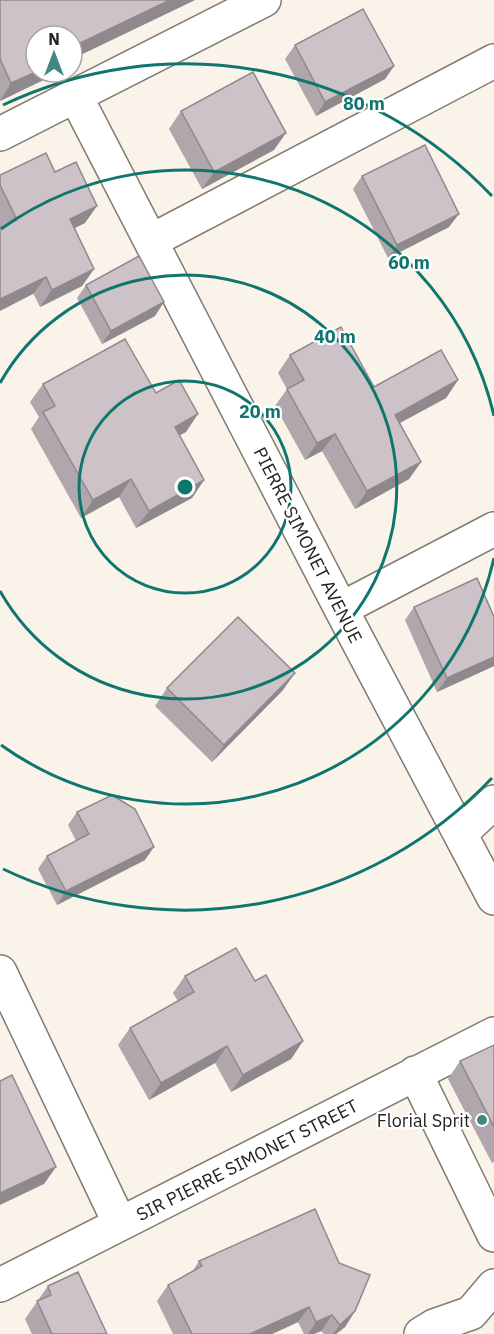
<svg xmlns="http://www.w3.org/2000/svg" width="494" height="1334" font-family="'IBM Plex Sans',sans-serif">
<rect width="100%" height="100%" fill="#f9f3ea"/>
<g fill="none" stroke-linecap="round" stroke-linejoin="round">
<g stroke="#807b73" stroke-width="36">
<path id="minor" d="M 75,95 L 341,609 L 494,898
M 0,134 L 264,0
M 151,241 L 494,61
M 341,609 L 494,529
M 461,833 L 494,802
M 0,972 L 120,1224
M 415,1073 L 494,1235
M 0,1285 L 494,1034
M 421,1334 L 434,1326 L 471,1313 L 494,1286"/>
</g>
<use href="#minor" stroke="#fff" stroke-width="33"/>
</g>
<path fill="#afa7ac" d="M 0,0 L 195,0 L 72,59 L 72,36 L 60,72 L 0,101 Z
M 295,45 L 394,66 L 385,79 L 316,116 L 285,59 Z
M 181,111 L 274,150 L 202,189 L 169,129 Z
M 55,172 L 85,223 L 74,228 L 94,269 L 82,286 L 40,307 L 0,227 L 0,175 Z
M 362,176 L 449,227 L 388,258 L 353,189 Z
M 86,285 L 155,316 L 102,344 L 77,298 Z
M 290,355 L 374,387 L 458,380 L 446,398 L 400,423 L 421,462 L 409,479 L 355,509 L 322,451 L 305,460 L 275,406 L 287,389 L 278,373 Z
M 43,384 L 156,393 L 186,432 L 179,435 L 204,480 L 192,498 L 136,528 L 119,497 L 81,518 L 31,429 L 39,417 L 30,402 Z
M 414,607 L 494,617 L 494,666 L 437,692 L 405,620 Z
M 167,688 L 283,690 L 212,762 L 155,706 Z
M 77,812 L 145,860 L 57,905 L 38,869 L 47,856 L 76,841 L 68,825 Z
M 185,976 L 255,981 L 303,1041 L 291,1059 L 231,1092 L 215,1063 L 149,1100 L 118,1045 L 130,1028 L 178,1001 L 173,993 Z
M 494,1045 L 494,1162 L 492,1163 L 448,1079 L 460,1061 Z
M 199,1261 L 355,1311 L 345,1327 L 336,1334 L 324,1334 L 321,1331 L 314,1334 L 304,1334 L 298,1322 L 272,1334 L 173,1334 L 157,1301 L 168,1285 L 192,1272 Z
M 48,1286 L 107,1334 L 32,1334 L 25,1319 Z"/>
<path fill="#8f888c" d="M 170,0 L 195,0 L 72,59 L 72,47 Z
M 394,66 L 385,79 L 316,116 L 325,102 Z
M 36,72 L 60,72 L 0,101 L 11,83 Z
M 286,133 L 274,150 L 202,189 L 214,172 Z
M 97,206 L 85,223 L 57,237 L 70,219 Z
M 459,214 L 449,227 L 388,258 L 397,245 Z
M 94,269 L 82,286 L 40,307 L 52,290 Z
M 46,277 L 33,294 L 0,311 L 0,299 Z
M 164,302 L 155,316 L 102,344 L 111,331 Z
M 458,380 L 446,398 L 383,432 L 395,415 Z
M 198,414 L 186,432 L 162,445 L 175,427 Z
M 335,434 L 322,451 L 305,460 L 317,443 Z
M 421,462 L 409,479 L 355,509 L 367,491 Z
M 131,479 L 119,497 L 81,518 L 93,500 Z
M 204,480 L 192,498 L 136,528 L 149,511 Z
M 494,657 L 494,666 L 437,692 L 447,678 Z
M 295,673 L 283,690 L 212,762 L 224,745 Z
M 154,847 L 145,860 L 57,905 L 66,891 Z
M 303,1041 L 291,1059 L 231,1092 L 243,1075 Z
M 227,1046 L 215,1063 L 149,1100 L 161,1083 Z
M 56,1167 L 44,1184 L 0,1205 L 0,1193 Z
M 309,1307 L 298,1322 L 272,1334 L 250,1334 Z
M 355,1311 L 345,1327 L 336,1334 L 333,1334 L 340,1325 Z
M 332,1315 L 321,1331 L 314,1334 L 308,1334 L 316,1322 Z"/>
<path fill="#ccc2c8" stroke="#8f888c" stroke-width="1.5" d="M 0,0 L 170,0 L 72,47 L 72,36 L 36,36 L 36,72 L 11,83 L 0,59 Z
M 363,9 L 394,66 L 325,102 L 295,45 Z
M 253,72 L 286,133 L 214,172 L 181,111 Z
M 425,145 L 459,214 L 397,245 L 362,176 Z
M 46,153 L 55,172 L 76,162 L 97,206 L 70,219 L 94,269 L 52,290 L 46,277 L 0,299 L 0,228 L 17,220 L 0,185 L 0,175 Z
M 139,256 L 164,302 L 111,331 L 86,285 Z
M 341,327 L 374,387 L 441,350 L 458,380 L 395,415 L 421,462 L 367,491 L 335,434 L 317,443 L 287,389 L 304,380 L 290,355 Z
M 125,339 L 156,393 L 179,380 L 198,414 L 175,427 L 204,480 L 149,511 L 131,479 L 93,500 L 43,412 L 55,406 L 43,384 Z
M 477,578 L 494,617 L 494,657 L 447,678 L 414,607 Z
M 238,617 L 295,673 L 224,745 L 167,688 Z
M 112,795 L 135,809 L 154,847 L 66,891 L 47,856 L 89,834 L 77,812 Z
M 236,948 L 255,981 L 266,975 L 303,1041 L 243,1075 L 227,1046 L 161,1083 L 130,1028 L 194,992 L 185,976 Z
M 494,1045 L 494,1127 L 460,1061 Z
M 12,1075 L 56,1167 L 0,1193 L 0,1081 Z
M 315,1209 L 339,1263 L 370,1275 L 355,1311 L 340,1325 L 332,1315 L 316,1322 L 309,1307 L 250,1334 L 192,1334 L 168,1285 L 202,1266 L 199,1261 Z
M 78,1272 L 107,1334 L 52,1334 L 37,1301 L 51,1295 L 48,1286 Z"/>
<g fill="none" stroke="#0f766e" stroke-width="3">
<circle cx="185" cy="487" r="106"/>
<path d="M0 383A212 212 0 1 1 0 591"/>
<path d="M494 558A317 317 0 0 1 1 745M1 229A317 317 0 0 1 494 416"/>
<path d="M492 778A423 423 0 0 1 3 869M3 105A423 423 0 0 1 492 196"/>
</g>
<circle fill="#418882" stroke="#fff" stroke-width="2" cx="482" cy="1120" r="6"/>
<g text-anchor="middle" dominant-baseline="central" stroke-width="4.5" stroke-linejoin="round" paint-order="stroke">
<g font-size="18" fill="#25231f" stroke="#fff">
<text transform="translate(308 545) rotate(63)">PIERRE SIMONET AVENUE</text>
<text transform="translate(247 1160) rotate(-27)">SIR PIERRE SIMONET STREET</text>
</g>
<g font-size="18" fill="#25231f" stroke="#fff" text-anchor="end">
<text x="470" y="1120">Florial Sprit</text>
</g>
</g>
<circle cx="185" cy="487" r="9" fill="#0f766e" stroke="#fff" stroke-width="3"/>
<g font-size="18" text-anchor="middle" font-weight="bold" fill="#0f766e" stroke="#fff" stroke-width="4.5" stroke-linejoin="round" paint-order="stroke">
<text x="364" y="110">80 m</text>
<text x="409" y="269">60 m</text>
<text x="335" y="343">40 m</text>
<text x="260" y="418">20 m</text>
</g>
<g transform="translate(54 54)"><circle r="28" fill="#ffffff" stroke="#a8a7a5" stroke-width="1.5"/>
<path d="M0-4.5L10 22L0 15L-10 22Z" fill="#418882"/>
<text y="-9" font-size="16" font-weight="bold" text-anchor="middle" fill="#25231f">N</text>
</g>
</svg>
